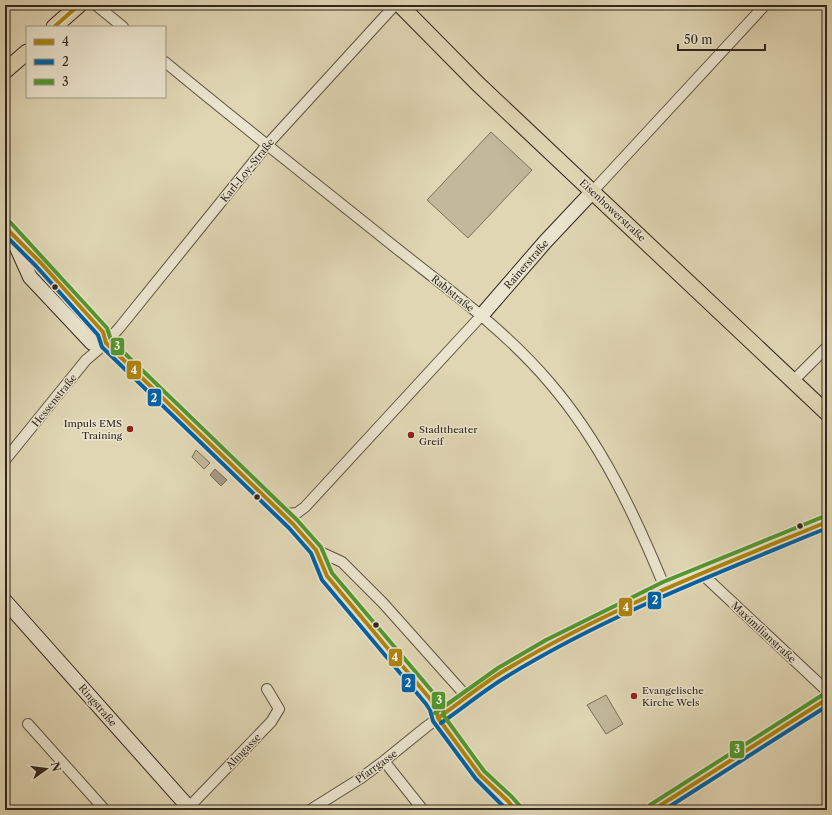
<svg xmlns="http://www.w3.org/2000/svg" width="832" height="815" font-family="'Libre Caslon Text',serif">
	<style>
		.green { fill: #c2b89a; stroke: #796f5c }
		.water { fill: #a49a81; stroke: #766c59 }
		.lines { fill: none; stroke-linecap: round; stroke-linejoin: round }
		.street-casing { stroke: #5c5243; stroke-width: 12 }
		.secondary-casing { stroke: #30261d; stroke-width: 16 }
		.primary-casing { stroke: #30261d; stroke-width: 17 }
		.street { stroke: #ebe4ce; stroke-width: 10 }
		.secondary { stroke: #ebe4ce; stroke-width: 14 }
		.primary { stroke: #e0d6b4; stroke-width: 15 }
		.bus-1-casing { stroke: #ebe4ce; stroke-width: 7 }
		.bus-2-casing { stroke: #ebe4ce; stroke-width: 7 }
		.bus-3-casing { stroke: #ebe4ce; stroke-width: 7 }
		.bus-1 { stroke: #ae840f; stroke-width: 4 }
		.bus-2 { stroke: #0062a7; stroke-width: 4 }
		.bus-3 { stroke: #52982f; stroke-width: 4 }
		.bus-dot { fill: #30261d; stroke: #ebe4ce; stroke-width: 1.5 }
		.poi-dot { fill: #8f2418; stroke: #ebe4ce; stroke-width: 1.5 }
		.labels { text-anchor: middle; stroke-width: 3; stroke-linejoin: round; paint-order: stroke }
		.street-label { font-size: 10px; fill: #30261d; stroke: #ebe4ce }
		.poi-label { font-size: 10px; fill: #30261d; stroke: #ebe4ce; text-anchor: start }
		.line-badge { stroke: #ebe4ce; stroke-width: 1.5 }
		.badge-label { font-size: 11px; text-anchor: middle; font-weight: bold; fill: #fff }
	</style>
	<rect width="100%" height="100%" fill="#e0d6b4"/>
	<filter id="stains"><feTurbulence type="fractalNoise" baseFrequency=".005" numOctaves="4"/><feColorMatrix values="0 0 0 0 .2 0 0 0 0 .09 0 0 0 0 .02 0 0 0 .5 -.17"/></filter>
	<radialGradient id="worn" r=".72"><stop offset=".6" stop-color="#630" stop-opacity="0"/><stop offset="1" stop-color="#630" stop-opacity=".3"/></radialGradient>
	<path class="green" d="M491 132 532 170 468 238 427 200Z
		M196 450 210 463 204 469 192 457Z
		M606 695 623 724 606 734 587 705Z"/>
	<path class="water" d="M215 469 227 480 221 486 210 475Z"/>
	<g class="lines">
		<defs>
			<path id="street" d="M96 5 123 27
				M165 62C241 125 319 186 396 248 449 290 505 330 549 382 601 442 635 515 665 588
				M593 191 765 5
				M793 381 827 347
				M5 460 86 360 106 343 120 327 267 145 395 5
				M284 514 316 550 327 576 431 700 436 708 438 718 480 775 508 801 515 810
				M284 514 297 513 305 507 481 316
				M316 550 342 562 383 603 467 697
				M700 572 827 691
				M28 724 105 810
				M384 761 423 810
				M189 807 271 722 279 709 267 689
				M310 810 361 778 384 761 426 727 484 684 549 645 665 588 827 522"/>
			<path id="secondary" d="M10 232 40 262 103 332 106 343 284 514
				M13 239 30 277 92 343H106
				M481 316 545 242 593 191
				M5 601 191 810
				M653 810 827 699"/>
			<path id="primary" d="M400 5 478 84 827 413
				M54 27 79 5
				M5 71 27 52"/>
		</defs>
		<use href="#street" class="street-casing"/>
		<use href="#secondary" class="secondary-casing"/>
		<use href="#primary" class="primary-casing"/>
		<use href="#street" class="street"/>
		<use href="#secondary" class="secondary"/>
		<use href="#primary" class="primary"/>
		<defs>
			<path id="bus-1" d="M54 27 79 5
				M5 225 10 232 40 262 103 332 106 343 293 524 316 550 327 576 431 700 436 708 438 718 480 775 508 801 515 810
				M438 718C459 703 480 686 502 672 604 610 717 567 827 522
				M653 810 827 699"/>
			<path id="bus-2" d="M5 235 36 266 98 335 102 347 289 528 311 553 322 580 426 704 430 710 433 721 476 779 507 810
				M441 723C463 708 483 691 506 677 607 615 718 573 827 528
				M664 810 827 706"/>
			<path id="bus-3" d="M10 222 107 328 111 340 297 520 321 547 332 573 436 696 442 706 444 716 484 771 512 797 520 806
				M435 713 498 668 546 640 663 582 825 516
				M650 805 824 694"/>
		</defs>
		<use href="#bus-1" class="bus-1-casing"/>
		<use href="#bus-2" class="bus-2-casing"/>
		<use href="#bus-3" class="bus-3-casing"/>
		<use href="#bus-1" class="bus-1"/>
		<use href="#bus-2" class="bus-2"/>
		<use href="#bus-3" class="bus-3"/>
	</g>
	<g class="bus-dot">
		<circle cx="55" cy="287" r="3.5"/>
		<circle cx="257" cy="497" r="3.5"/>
		<circle cx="800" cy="526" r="3.5"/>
		<circle cx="376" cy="625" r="3.5"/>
	</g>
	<g class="poi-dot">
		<circle cx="130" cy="429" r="4"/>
		<circle cx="411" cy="435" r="4"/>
		<circle cx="634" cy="696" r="4"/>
	</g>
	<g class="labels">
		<g class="street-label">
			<text transform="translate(247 170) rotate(-51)" y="4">Karl-Loy-Straße</text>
			<text transform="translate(613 210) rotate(43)" y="4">Eisenhowerstraße</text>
			<text transform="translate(526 264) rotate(-49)" y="4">Rainerstraße</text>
			<text transform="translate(453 293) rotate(39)" y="4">Rablstraße</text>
			<text transform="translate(54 400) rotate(-51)" y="4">Hessenstraße</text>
			<text transform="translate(764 632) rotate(43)" y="4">Maximilianstraße</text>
			<text transform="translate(98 705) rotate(49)" y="4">Ringstraße</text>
			<text transform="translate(243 751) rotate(-46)" y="4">Almgasse</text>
			<text transform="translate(376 766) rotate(-36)" y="4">Pfarrgasse</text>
		</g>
		<g class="poi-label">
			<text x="122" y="427" text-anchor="end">Impuls EMS<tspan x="122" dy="12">Training</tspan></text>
			<text x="419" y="433">Stadttheater<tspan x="419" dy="12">Greif</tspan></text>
			<text x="642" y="694">Evangelische<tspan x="642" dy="12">Kirche Wels</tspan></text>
		</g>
	</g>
	<g class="line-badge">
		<rect x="110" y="337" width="15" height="19" rx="4" fill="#52982f"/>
		<rect x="126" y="360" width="16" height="20" rx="4" fill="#ae840f"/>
		<rect x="147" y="388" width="15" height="19" rx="4" fill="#0062a7"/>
		<rect x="647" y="591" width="15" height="19" rx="4" fill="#0062a7"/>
		<rect x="618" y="597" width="15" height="20" rx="4" fill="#ae840f"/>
		<rect x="388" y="648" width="15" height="19" rx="4" fill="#ae840f"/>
		<rect x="401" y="673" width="15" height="20" rx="4" fill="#0062a7"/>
		<rect x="431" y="691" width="15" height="19" rx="4" fill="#52982f"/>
		<rect x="729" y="740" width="16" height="19" rx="4" fill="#52982f"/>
	</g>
	<g class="badge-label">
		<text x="117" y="350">3</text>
		<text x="134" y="374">4</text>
		<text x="154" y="402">2</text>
		<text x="655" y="604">2</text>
		<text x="626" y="611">4</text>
		<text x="395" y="661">4</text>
		<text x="408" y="687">2</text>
		<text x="439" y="704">3</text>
		<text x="737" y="753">3</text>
	</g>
	<rect width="832" height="815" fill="none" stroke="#e0d6b4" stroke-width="20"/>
	<rect x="6" y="6" width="820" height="803" fill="none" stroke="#30261d" stroke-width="2"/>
	<rect x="10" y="10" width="812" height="795" fill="none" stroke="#30261d"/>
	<rect x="26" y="26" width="140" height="72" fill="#ebe4ce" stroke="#a09887"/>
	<rect x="34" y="39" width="20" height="6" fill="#ae840f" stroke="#a09887"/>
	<text x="62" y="46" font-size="12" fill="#30261d">4</text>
	<rect x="34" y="59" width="20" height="6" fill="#0062a7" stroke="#a09887"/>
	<text x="62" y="66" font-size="12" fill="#30261d">2</text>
	<rect x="34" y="79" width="20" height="6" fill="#52982f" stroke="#a09887"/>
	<text x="62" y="86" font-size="12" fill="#30261d">3</text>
	<g transform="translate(46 769) rotate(76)" stroke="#ebe4ce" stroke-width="3" paint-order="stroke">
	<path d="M0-3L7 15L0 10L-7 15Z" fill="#30261d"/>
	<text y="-6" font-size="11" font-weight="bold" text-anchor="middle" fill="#30261d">N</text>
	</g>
	<path d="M678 44v6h87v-6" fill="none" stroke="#30261d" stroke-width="2"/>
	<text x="684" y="44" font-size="12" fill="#30261d" stroke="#ebe4ce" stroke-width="3" paint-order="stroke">50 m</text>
	<rect width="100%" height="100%" filter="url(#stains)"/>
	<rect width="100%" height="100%" fill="url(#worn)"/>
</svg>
